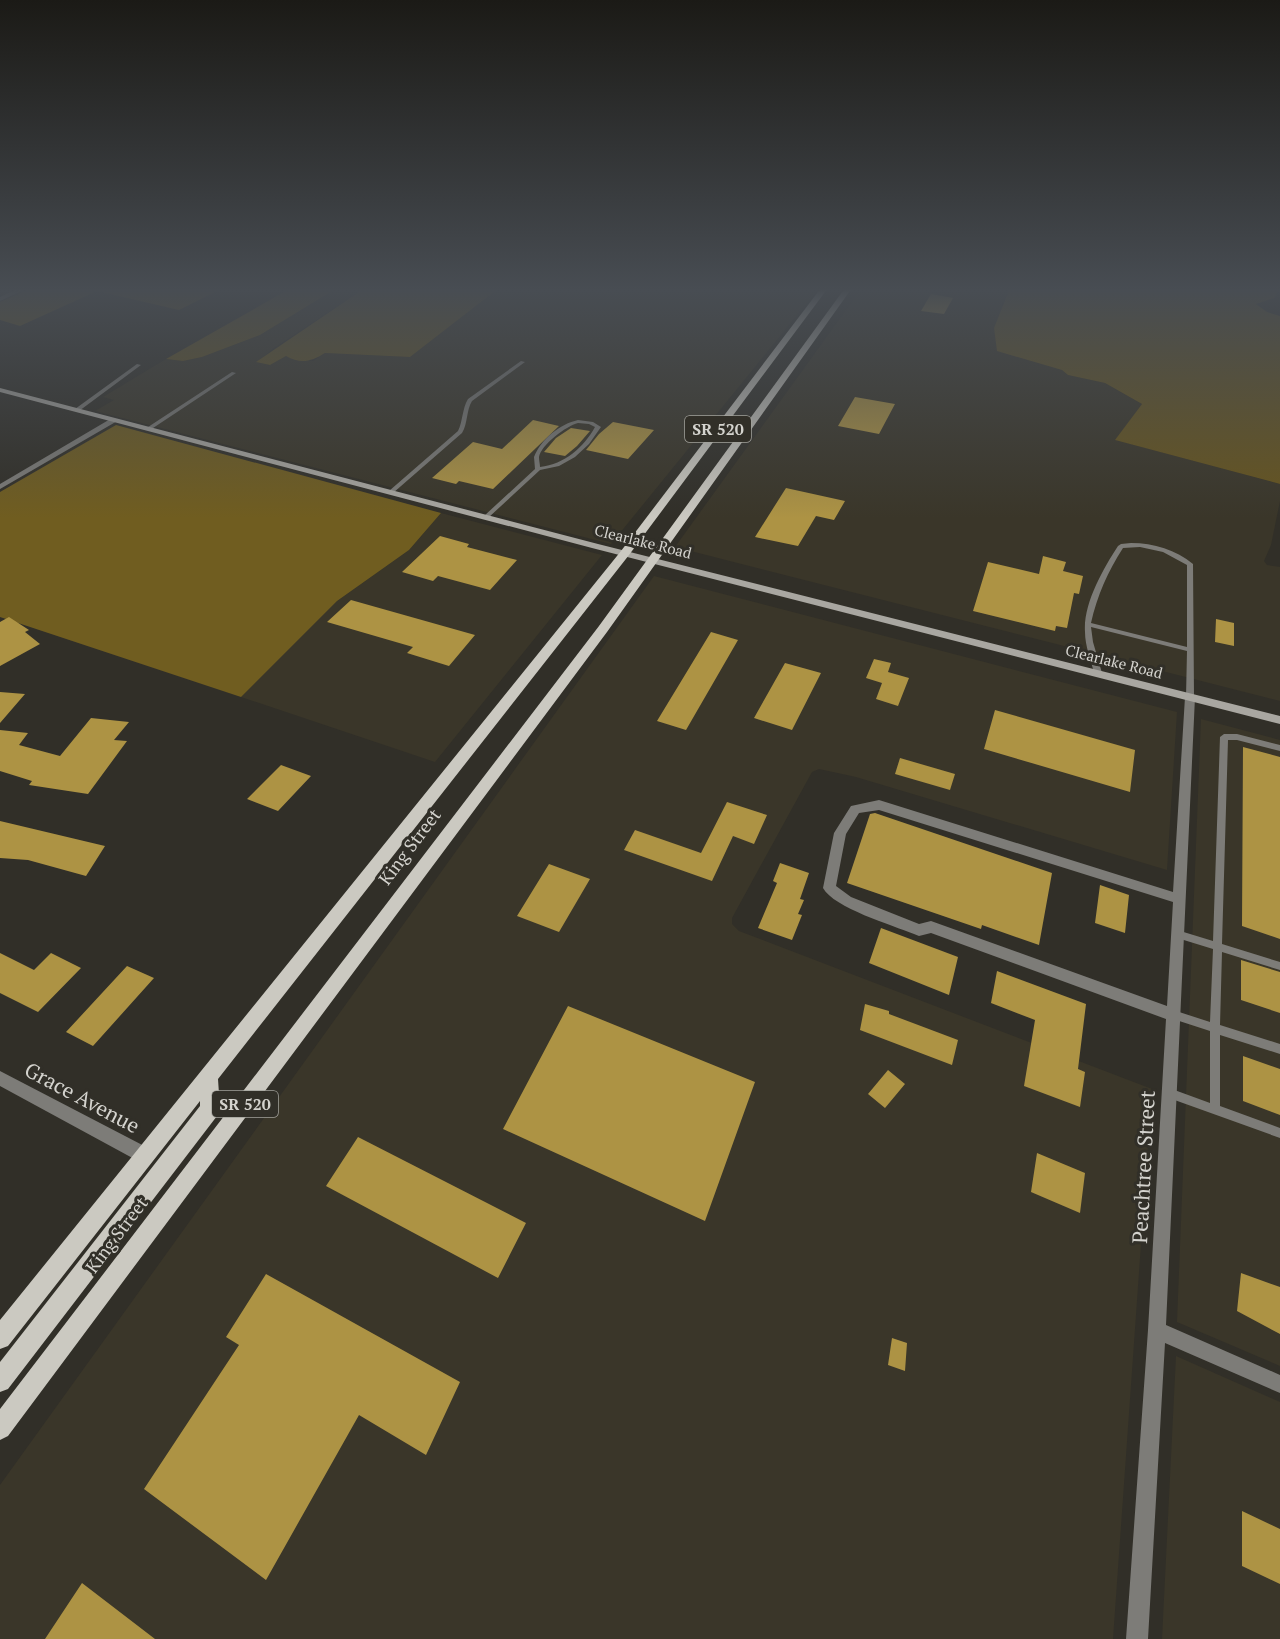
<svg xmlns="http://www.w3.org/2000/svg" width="1280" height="1639" font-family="'PT Serif',serif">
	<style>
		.built { fill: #3a3629 }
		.green { fill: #67551e }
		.forest { fill: #705d20 }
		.building { fill: #ad9344 }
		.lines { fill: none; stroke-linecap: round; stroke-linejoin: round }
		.lane { fill: #7d7c78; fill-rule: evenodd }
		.street { fill: #7d7c78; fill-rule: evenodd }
		.secondary { fill: #a9a7a1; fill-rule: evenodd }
		.primary { fill: #cbc9c1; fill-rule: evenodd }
		.labels { text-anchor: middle; stroke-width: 6; stroke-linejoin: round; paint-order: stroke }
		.far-street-label { font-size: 15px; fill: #d4d3ce; stroke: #312f28 }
		.shield { fill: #312f28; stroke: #a3a29c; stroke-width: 1.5 }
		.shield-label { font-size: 16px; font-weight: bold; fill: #d4d3ce }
		.street-label { font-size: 18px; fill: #d4d3ce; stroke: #312f28 }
		.near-street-label { font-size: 21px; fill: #d4d3ce; stroke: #312f28 }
	</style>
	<rect width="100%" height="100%" fill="#312f28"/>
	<path class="built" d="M337 288H365L274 348 257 362 270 365 286 356 313 361 325 353 410 357 499 288H621L629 291 641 288H746L744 291 796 293 800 288H819L611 544 95 411 114 400 103 397 166 359 183 361 202 357 260 335Z
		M862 288H1010L1002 305 1062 370 1068 375 1105 383 1142 404 1116 440 1280 484V501L1271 545 1264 561 1267 565 1280 567V701L675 547Z
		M441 513 602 555 435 762 241 697 337 601 409 550Z
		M654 576 1177 712 1167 870 856 777 819 769 812 772 732 918V924L739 931 1152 1089 1113 1639H0V1485Z
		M1201 719 1280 740V1366L1177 1322Z
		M1176 1356 1280 1402V1639H1162Z"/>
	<path class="green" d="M32 288H223L179 310 97 291 20 326 0 320V302Z
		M291 288H337L260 335 202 357 183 361 166 359Z
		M365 288H499L410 357 325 353C311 362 300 364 286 356L270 365 256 362Z
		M1010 288H1280L1274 298 1256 304 1267 312 1280 316V484L1115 440 1142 404 1105 383 1068 375 1062 370 997 351 994 328Z"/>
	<path class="forest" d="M116 425 441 513 409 550 337 601 241 697 0 617V492Z"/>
	<path class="building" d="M931 294 953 298 944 314 921 311Z
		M855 397 895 404 879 434 838 426Z
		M533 420 559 426 493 489 459 481 456 484 432 478 473 442 502 449Z
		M613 422 654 430 628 459 586 450 599 434Z
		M571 428 590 431 577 446 565 456 544 452 556 438Z
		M786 488 845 501 834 520 816 516 798 546 755 537Z
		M440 536 469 544 467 547 517 560 490 590 438 576 433 581 402 572Z
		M1043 556 1066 562 1063 571 1083 576 1079 594 1074 593 1067 628 1056 626 1055 631 973 611 988 562 1039 574Z
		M351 600 475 635 449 666 407 653 413 647 327 622Z
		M9 617 29 630 25 632 40 644 0 666V622Z
		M1216 619 1234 623V646L1215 642Z
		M711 632 738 640 686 730 657 721Z
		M874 659 891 663 888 672 909 678 898 706 876 699 882 683 866 678Z
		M785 663 821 673 792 730 754 718Z
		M0 692 25 694 0 723Z
		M995 710 1135 750 1130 792 984 749Z
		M91 718 129 722 114 740 127 741 88 794 29 785 32 781 0 771V730L28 733 19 745 60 756Z
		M1243 747 1280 757V939L1242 926Z
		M900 758 955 774 950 790 895 774Z
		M281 765 311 776 278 811 247 799Z
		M727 802 767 815 754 844 733 836 712 881 624 850 635 830 701 853Z
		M875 813 1052 873 1039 945 982 925 981 929 847 883 870 814Z
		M0 821 105 846 86 876 28 860 0 858Z
		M780 863 809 873 800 899 804 900 798 914 802 915 792 940 758 928 777 883 773 881Z
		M549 864 590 879 559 932 517 916Z
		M1100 885 1129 895 1125 933 1095 923Z
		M881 928 958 957 949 995 869 963Z
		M0 953 34 970 51 953 81 968 38 1012 0 993Z
		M1241 960 1280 972V1013L1241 1000Z
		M127 966 154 978 93 1046 66 1032Z
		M997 971 1086 1004 1078 1069 1085 1072 1080 1107 1024 1086 1035 1020 991 1003Z
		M865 1004 889 1011V1014L958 1040 952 1065 860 1030Z
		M568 1006 755 1082 705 1221 503 1129Z
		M1243 1056 1280 1069V1115L1243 1101Z
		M888 1070 905 1084 885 1108 868 1094Z
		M358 1137 526 1223 498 1278 326 1186Z
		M1037 1153 1085 1173 1080 1213 1031 1192Z
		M1241 1273 1280 1287V1334L1237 1311Z
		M266 1274 460 1382 426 1455 359 1415 266 1580 144 1489 239 1345 226 1337Z
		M892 1338 907 1343 905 1371 888 1365Z
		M1242 1511 1280 1529V1584L1242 1566Z
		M82 1583 155 1639H45Z"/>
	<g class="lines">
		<path class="lane" d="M521 361 525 362 472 401C466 411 468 423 462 433L393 493H389V491L458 431C463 421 462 409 468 399Z
			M137 364 141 365 79 411H75V409Z
			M232 372 236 373 150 430 145 429Z
			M578 420 593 422 601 427 589 444 575 457 559 466 540 470 488 518H484V516L535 469 534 457C541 439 560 424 578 420ZM578 423 589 424 595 427C583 448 565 464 540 467 540 464 539 461 539 457 541 445 566 426 578 423Z
			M1131 543C1154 543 1176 550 1193 564L1194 697 1193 699H1187L1186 697 1187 651 1091 627 1093 642 1102 673 1098 675 1094 673C1091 660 1085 646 1085 632 1083 604 1103 569 1118 546L1121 544ZM1140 547 1163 552 1187 565V647L1091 623C1097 596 1108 571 1123 548Z
			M1224 734H1237L1280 745V751L1237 740H1228L1222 944 1280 962V970L1222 952 1220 1025 1280 1044V1054L1220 1035V1106L1280 1128V1138L1169 1098 1165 1097 1164 1093 1165 1089 1169 1088 1210 1103V1031L1170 1018 1168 1015 1170 1012 1173 1010 1210 1022 1213 949 1174 937 1172 934 1174 931 1177 930 1213 941 1220 737Z"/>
		<path class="street" d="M19 288H28L0 301V297Z
			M112 418 119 420 0 489V484Z
			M1190 693 1195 697 1166 1325 1280 1375V1393L1165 1343 1148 1639H1126L1148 1330 1166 1019 931 933 919 936 914 934C892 925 834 908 823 888L834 833 851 806 879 800 1173 892 1185 697ZM879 810 1173 902 1167 1006 931 921 919 924 851 897 836 886 846 834 859 813Z
			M0 1071 150 1149 152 1155 150 1161 144 1163 138 1161 0 1086Z"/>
		<path class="secondary" d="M0 388 598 544 1280 716V724L592 548 0 392Z"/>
		<path class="primary" d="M821 288H828L629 555 218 1079 220 1109 217 1116 8 1389 0 1392V1362L200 1106V1101L8 1346 0 1349V1320L621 551Z
			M845 288H852L607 632 8 1436 0 1440V1409L599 626Z"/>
	</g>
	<linearGradient id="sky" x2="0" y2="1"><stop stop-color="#1b1a16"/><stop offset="0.56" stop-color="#484d53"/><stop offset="1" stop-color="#484d53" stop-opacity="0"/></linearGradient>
	<rect width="1280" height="518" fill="url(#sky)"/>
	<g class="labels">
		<g class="far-street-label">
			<text transform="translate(643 542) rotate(14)" y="5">Clearlake Road</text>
			<text transform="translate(1114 662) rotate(14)" y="5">Clearlake Road</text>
		</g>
		<g class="shield">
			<rect x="685" y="416" width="66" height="26" rx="4.5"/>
			<rect x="212" y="1091" width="66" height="26" rx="4.5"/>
		</g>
		<g class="shield-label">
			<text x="718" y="435">SR 520</text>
			<text x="245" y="1110">SR 520</text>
		</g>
		<g class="street-label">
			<text transform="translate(410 847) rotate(-53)" y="6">King Street</text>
			<text transform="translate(117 1235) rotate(-53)" y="6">King Street</text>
		</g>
		<g class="near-street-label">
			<text transform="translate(82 1098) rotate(28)" y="7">Grace Avenue</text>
			<text transform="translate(1144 1167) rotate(-87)" y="7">Peachtree Street</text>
		</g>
	</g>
</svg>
